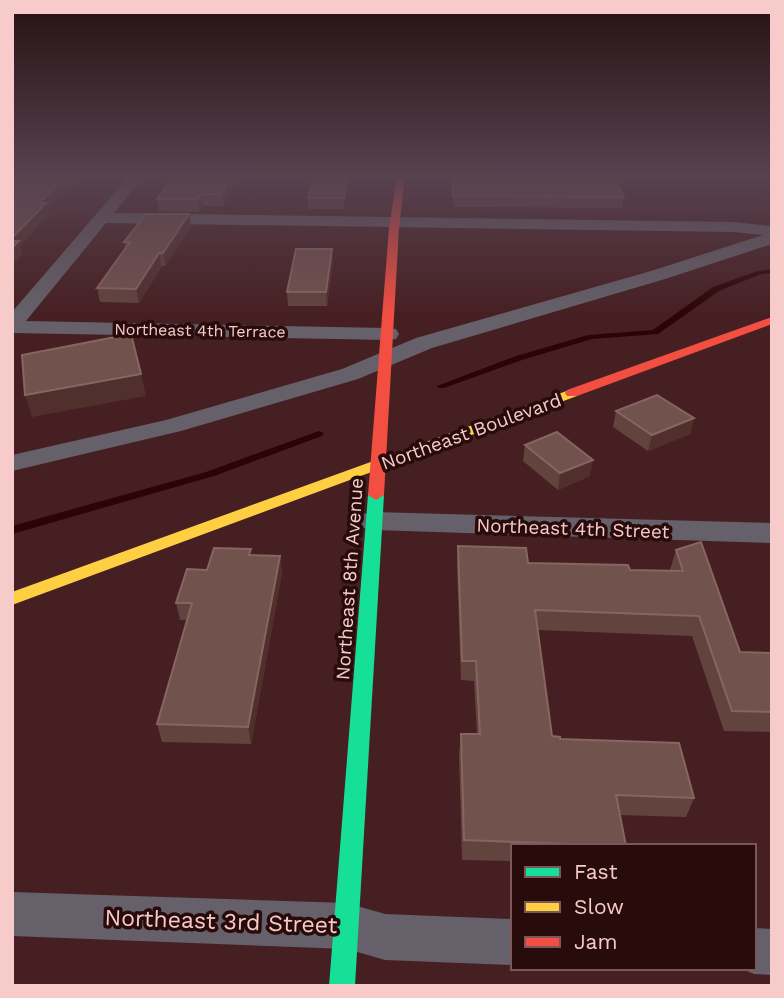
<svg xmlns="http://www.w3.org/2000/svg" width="784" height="998" font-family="'Work Sans',sans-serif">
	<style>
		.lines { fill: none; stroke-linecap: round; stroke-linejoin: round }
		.stream { fill: #2e0305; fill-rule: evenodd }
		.street { fill: #656069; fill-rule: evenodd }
		.fast { fill: #16e098; fill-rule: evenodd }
		.slow { fill: #ffcf43; fill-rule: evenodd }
		.jam { fill: #f24e42; fill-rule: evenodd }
		.wall { fill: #62433e }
		.shaded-wall { fill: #502f2d }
		.building { fill: #72524d; stroke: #876561; stroke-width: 2 }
		.labels { text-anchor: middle; stroke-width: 7; stroke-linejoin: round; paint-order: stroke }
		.far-street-label { font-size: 16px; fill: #f7cbc9; stroke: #280b0b }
		.street-label { font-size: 19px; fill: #f7cbc9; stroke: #280b0b }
		.near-street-label { font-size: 23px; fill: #f7cbc9; stroke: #280b0b }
	</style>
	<rect width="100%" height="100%" fill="#461f22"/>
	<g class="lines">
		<path class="stream" d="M772 269V273L761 274 719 291 658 334 592 339 522 360 444 388H438L437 386 516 356 588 335 653 330 713 287 758 271Z
			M319 431 322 432 324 434 322 436 214 476 12 534V526L206 472Z"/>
		<path class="street" d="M129 176H144L114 213 734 222 772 226V244L665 279 432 348 358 379 181 431 12 471V455L166 420 342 369 416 338 651 271 763 235 734 232 106 223 26 321 388 328 396 329 399 334 396 339 388 340 12 333V312Z
			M374 512 772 523V543L374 530 364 528 360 521 364 514Z
			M12 892 347 903 385 914 513 919V965L385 960 347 949 12 936Z
			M754 928 772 929V975L754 974 740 968H754Z"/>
		<path class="fast" d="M376 490 384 495 355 986H329L368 495Z"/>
		<path class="slow" d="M572 389 579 393 577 396 12 605V592Z"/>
		<path class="jam" d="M397 176H405L399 228 384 495 376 500 368 495 389 228Z
			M772 317V324L577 396H567L565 393 567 390Z"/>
	</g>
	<path class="wall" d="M173 176H238L224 206H203L199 212 159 211 157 199Z
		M348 176 344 209H308V198Z
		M452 176H613L624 197 622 208 453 207Z
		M189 214 191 227 165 266H162L139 303 100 302 97 288 126 248 124 242Z
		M333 262 327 306H288L287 292Z
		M616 411 694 418 690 434 648 451 613 427Z
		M525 445 590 476 558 490 523 461Z
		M458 546 528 563 630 570 671 571 670 570 676 550 740 652 772 653V732L724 731 692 636 538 630 552 736 560 739 694 798 686 817 620 815 626 846H513V861L462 860 459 754 461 734H477L474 681 461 680 457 566Z
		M252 556H280L282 573 251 744 162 742 157 724 188 620H180L176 603 207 570Z"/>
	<path class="shaded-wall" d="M67 176H81L48 209 49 215 20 246 23 254 12 265V238L39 203Z
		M231 176H238L224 206 222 194Z
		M347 176H348L344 209V198Z
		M201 194 203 206 199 212 198 199Z
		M189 214 191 227 165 266 163 253Z
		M332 249 333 262 327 306 326 292Z
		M159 253 162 266 139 303 136 289Z
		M141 374 146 396 32 417 25 395Z
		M694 418 690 434 648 451 652 435Z
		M593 460 590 476 558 490 560 473Z
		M280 556 282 573 251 744 248 727Z"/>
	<path class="building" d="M12 176H67L39 203H46L12 238Z
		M173 176H231L222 194H201L198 199H157Z
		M315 176H347L344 198H308Z
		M452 176H613L624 197 453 196Z
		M146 214H189L163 253H159L136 289 97 288 130 242H124Z
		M12 241H19L12 248Z
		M296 249H332L326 292H287Z
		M131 334 141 374 25 395 22 355Z
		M657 395 694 418 652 435 616 411Z
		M557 432 593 460 560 473 525 445Z
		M701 542 740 652 772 653V712L732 711 699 616 535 610 552 736 560 737V739L679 743 694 798 616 795 626 846 464 840 461 734H480L476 661H462L458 546 526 548 528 563 628 565 630 570 683 571 676 550Z
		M214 548 251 549 249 555 280 556 248 727 157 724 192 603H176L187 569 207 570Z"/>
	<linearGradient id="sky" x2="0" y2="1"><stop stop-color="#261113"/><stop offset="0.56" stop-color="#57424f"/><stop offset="1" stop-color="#57424f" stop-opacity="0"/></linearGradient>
	<rect width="784" height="315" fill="url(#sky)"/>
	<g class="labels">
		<g class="far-street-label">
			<text transform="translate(200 330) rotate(1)" y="6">Northeast 4th Terrace</text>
		</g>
		<g class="street-label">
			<text transform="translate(471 431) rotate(-20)" y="7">Northeast Boulevard</text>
			<text transform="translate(573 528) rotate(2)" y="7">Northeast 4th Street</text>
			<text transform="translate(349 579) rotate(-86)" y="7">Northeast 8th Avenue</text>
		</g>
		<g class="near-street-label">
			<text transform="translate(221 921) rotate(2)" y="8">Northeast 3rd Street</text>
		</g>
	</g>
	<rect width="784" height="998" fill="none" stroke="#f7cbc9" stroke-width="28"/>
	<rect x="511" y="844" width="245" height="126" fill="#280b0b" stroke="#7b5857" stroke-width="2"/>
	<rect x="525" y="867" width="35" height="10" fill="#16e098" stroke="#7b5857" stroke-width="2"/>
	<text x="574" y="879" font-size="21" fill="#f7cbc9">Fast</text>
	<rect x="525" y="902" width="35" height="10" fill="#ffcf43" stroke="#7b5857" stroke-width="2"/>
	<text x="574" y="914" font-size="21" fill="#f7cbc9">Slow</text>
	<rect x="525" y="937" width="35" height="10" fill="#f24e42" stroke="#7b5857" stroke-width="2"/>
	<text x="574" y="949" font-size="21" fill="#f7cbc9">Jam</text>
</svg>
